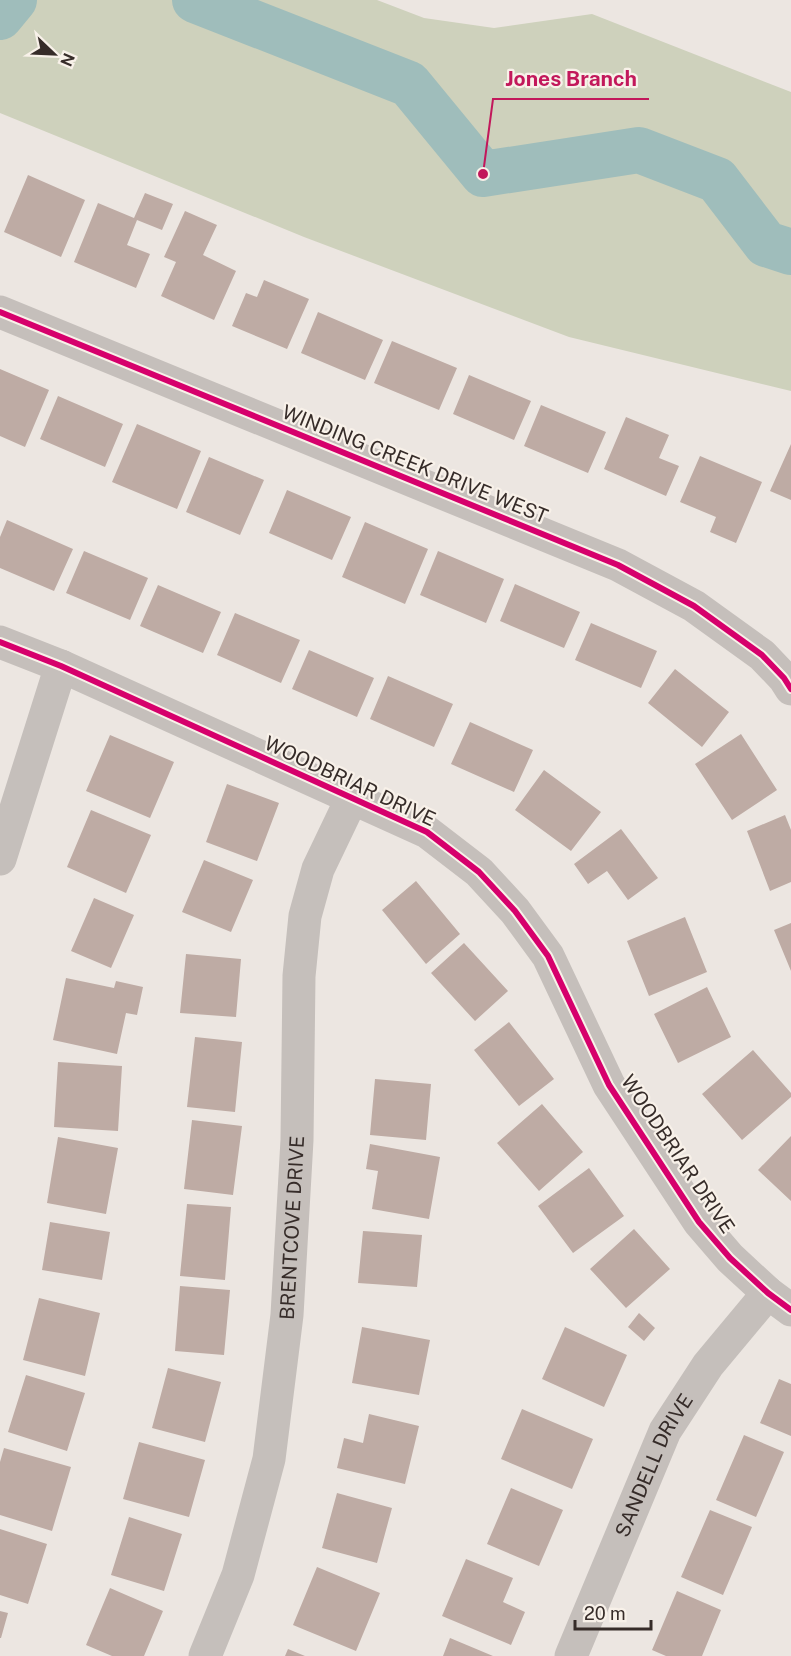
<svg xmlns="http://www.w3.org/2000/svg" width="791" height="1656" font-family="'Public Sans',sans-serif">
	<style>
		.green { fill: #ced1bc }
		.lines { fill: none; stroke-linecap: round; stroke-linejoin: round }
		.river { stroke: #9fbdbb; stroke-width: 46 }
		.building { fill: #beaba4 }
		.minor { stroke: #c5bfbb; stroke-width: 33 }
		.cycleway-casing { stroke: #f8f1e9; stroke-width: 10 }
		.cycleway { stroke: #d6006c; stroke-width: 6 }
		.labels { text-anchor: middle; stroke-width: 4.5; stroke-linejoin: round; paint-order: stroke }
		.street-label { font-size: 20px; fill: #362c29; stroke: #f8f1e9 }
		.leader { fill: none; stroke: #c2185b; stroke-width: 2 }
		.callout-dot { fill: #c2185b; stroke: #f8f1e9; stroke-width: 2 }
		.callout-label { font-size: 21px; text-anchor: middle; font-weight: bold; fill: #c2185b; stroke: #f8f1e9; stroke-width: 4.5; stroke-linejoin: round; paint-order: stroke }
	</style>
	<rect width="100%" height="100%" fill="#ece6e1"/>
	<path class="green" d="M0 0H377L424 18 494 28 592 14 791 92V391L569 337 304 237 0 113Z"/>
	<g class="lines">
		<path class="river" d="M195 0 409 84 483 174 639 150 717 180 766 244 791 252
			M0 17 14 0"/>
	</g>
	<path class="building" d="M28 175 85 200 61 257 4 232Z
		M145 193 173 204 162 230 137 220 127 245 150 254 136 288 74 262 98 203 134 218Z
		M185 211 217 225 203 255 236 271 214 320 161 296 176 262 164 257Z
		M264 280 309 299 287 349 232 326 246 293 257 297Z
		M318 312 383 340 365 380 301 353Z
		M392 341 457 368 439 410 374 383Z
		M0 369 49 390 25 447 0 436Z
		M469 375 531 401 514 440 453 414Z
		M58 396 123 424 105 467 40 439Z
		M541 405 606 432 588 473 524 446Z
		M626 417 669 435 659 458 679 466 666 496 604 469Z
		M137 424 201 451 177 509 112 482Z
		M791 444V500L770 491Z
		M700 456 762 482 736 543 710 532 716 517 680 502Z
		M209 457 264 480 240 535 186 512Z
		M287 490 351 517 332 560 269 533Z
		M7 520 73 549 54 591 0 568V537Z
		M365 522 428 549 405 604 342 577Z
		M84 551 148 578 130 620 66 593Z
		M438 551 504 579 486 623 420 595Z
		M515 584 580 612 564 648 500 621Z
		M158 585 221 612 203 653 140 626Z
		M235 613 300 640 281 683 217 655Z
		M591 623 657 651 641 688 575 660Z
		M309 650 374 678 357 717 292 689Z
		M675 669 729 712 702 747 648 703Z
		M388 676 453 704 434 747 370 719Z
		M470 722 533 750 514 792 451 764Z
		M741 734 777 790 732 820 695 764Z
		M110 735 174 762 150 818 86 791Z
		M544 770 601 812 571 851 515 810Z
		M227 784 279 803 257 861 206 842Z
		M91 810 151 835 126 893 67 867Z
		M785 815 791 830V882L770 891 747 831Z
		M621 829 658 878 628 900 607 871 588 884 574 864Z
		M204 860 253 880 231 932 182 912Z
		M416 881 460 934 426 964 382 910Z
		M94 898 134 915 111 968 71 951Z
		M685 917 707 972 649 996 627 941Z
		M791 923V971L774 930Z
		M464 943 508 991 475 1021 431 973Z
		M186 954 241 959 236 1017 180 1013Z
		M66 978 114 988 116 981 143 987 137 1015 126 1013 117 1054 53 1040Z
		M707 987 731 1037 678 1063 654 1014Z
		M509 1022 554 1079 519 1106 474 1050Z
		M195 1037 242 1042 235 1112 187 1107Z
		M753 1050 791 1093V1097L742 1140 702 1094Z
		M58 1062 122 1066 118 1131 54 1127Z
		M375 1079 431 1084 426 1140 370 1135Z
		M542 1104 583 1152 539 1191 497 1143Z
		M192 1120 242 1126 233 1195 184 1189Z
		M791 1136V1201L758 1170Z
		M58 1137 118 1148 106 1214 47 1203Z
		M370 1144 440 1157 429 1219 372 1209 378 1171 366 1169Z
		M589 1168 624 1216 573 1253 538 1206Z
		M187 1204 231 1207 225 1280 180 1276Z
		M50 1222 110 1232 102 1280 42 1270Z
		M634 1229 670 1269 626 1308 590 1269Z
		M363 1231 422 1235 417 1287 358 1283Z
		M180 1286 230 1290 224 1355 175 1351Z
		M39 1298 100 1313 85 1376 23 1360Z
		M639 1313 655 1328 644 1341 628 1327Z
		M362 1327 430 1340 419 1395 352 1383Z
		M565 1327 627 1355 604 1407 542 1379Z
		M168 1368 221 1382 205 1442 152 1428Z
		M26 1375 85 1393 67 1451 8 1432Z
		M779 1379 791 1384V1436L760 1423Z
		M522 1409 593 1439 572 1489 501 1459Z
		M369 1414 419 1426 405 1484 337 1468 344 1438 363 1443Z
		M744 1435 784 1452 756 1517 716 1500Z
		M139 1442 205 1460 189 1517 123 1499Z
		M4 1448 71 1467 52 1531 0 1515V1462Z
		M511 1488 563 1510 539 1566 487 1544Z
		M337 1493 392 1508 377 1563 322 1548Z
		M710 1510 752 1527 723 1595 681 1577Z
		M129 1517 182 1534 164 1591 111 1575Z
		M0 1529 47 1544 28 1604 0 1595Z
		M466 1559 513 1578 503 1602 525 1612 511 1645 442 1616Z
		M317 1567 380 1593 356 1651 293 1625Z
		M110 1588 163 1611 144 1656H112L86 1645Z
		M677 1591 721 1610 702 1656H666L652 1650Z
		M0 1611 8 1613 1 1638H0Z
		M450 1638 493 1656H443Z
		M288 1649 305 1656H285Z"/>
	<g class="lines">
		<g class="minor">
			<path d="M0 312 618 565 694 606 762 655 784 678 791 689"/>
			<path d="M0 642 61 666 427 832 479 872 515 911 548 956 609 1085 699 1222 730 1258 768 1293 791 1310"/>
			<path d="M0 859 61 666"/>
			<path id="s1" d="M205 1656 238 1575 269 1459 287 1315 297 1140 299 976 305 916 318 869 352 798"/>
			<path id="s2" d="M571 1656 665 1431 708 1365 768 1293"/>
		</g>
		<defs>
			<path id="cycleway" d="M0 312 618 565 694 606 762 655 784 678 791 689
				M0 642 61 666 427 832 479 872 515 911 548 956 609 1085 699 1222 730 1258 768 1293 791 1310"/>
		</defs>
		<use href="#cycleway" class="cycleway-casing"/>
		<use href="#cycleway" class="cycleway"/>
	</g>
	<g class="labels">
		<g class="street-label">
			<text transform="translate(415 464) rotate(22)" y="7">WINDING CREEK DRIVE WEST</text>
			<text transform="translate(350 781) rotate(25)" y="7">WOODBRIAR DRIVE</text>
			<text transform="translate(678 1154) rotate(56)" y="7">WOODBRIAR DRIVE</text>
			<text dy="7" stroke="none"><textPath href="#s1" startOffset="440">BRENTCOVE DRIVE</textPath></text>
			<text dy="7" stroke="none"><textPath href="#s2" startOffset="208">SANDELL DRIVE</textPath></text>
		</g>
	</g>
	<path class="leader" d="M483 174L493 99H649"/>
	<circle class="callout-dot" cx="483" cy="174" r="6"/>
	<g class="callout-label">
		<text x="571" y="86">Jones Branch</text>
	</g>
	<g transform="translate(54 54) rotate(113)" stroke="#f8f1e9" stroke-width="4.5" paint-order="stroke">
	<path d="M0-4.5L10 22L0 15L-10 22Z" fill="#362c29"/>
	<text y="-9" font-size="16" font-weight="bold" text-anchor="middle" fill="#362c29">N</text>
	</g>
	<path d="M575 1620v9h76v-9" fill="none" stroke="#362c29" stroke-width="3"/>
	<text x="584" y="1620" font-size="18" fill="#362c29" stroke="#f8f1e9" stroke-width="4.5" paint-order="stroke">20 m</text>
</svg>
